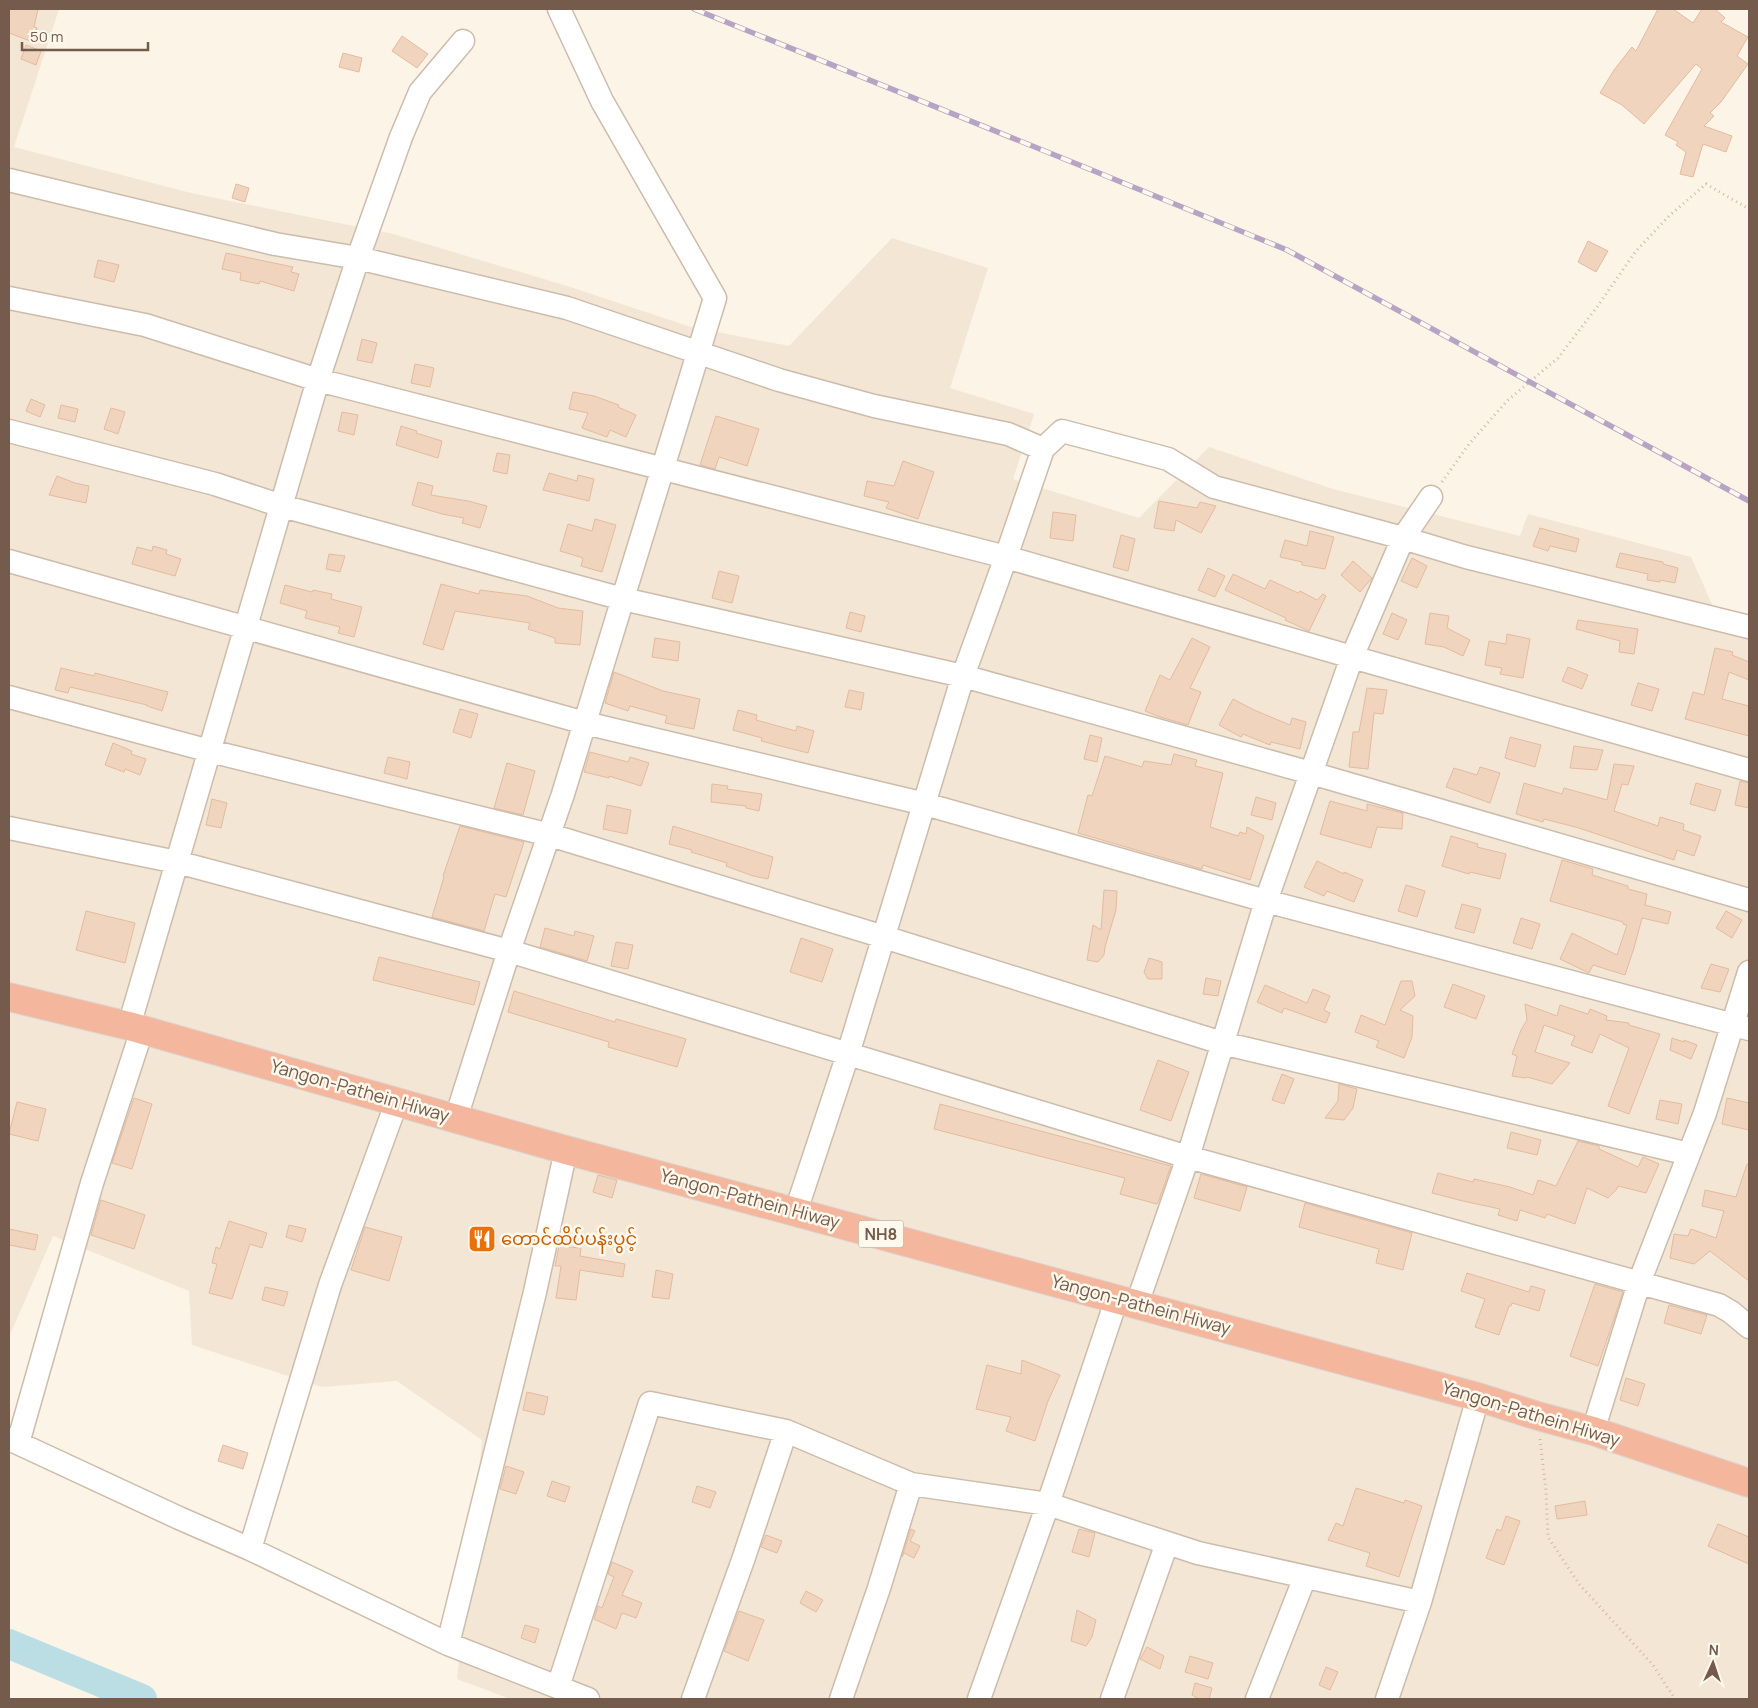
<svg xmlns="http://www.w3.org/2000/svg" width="1758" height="1708" font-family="Manrope,'Noto Sans Myanmar',sans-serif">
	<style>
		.residential { fill: #f3e6d4 }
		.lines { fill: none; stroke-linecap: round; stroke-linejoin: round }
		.river { stroke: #bbdee5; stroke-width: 30 }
		.building { fill: #f1d4be; stroke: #e3bb9f }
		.minor-casing { stroke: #cdbcac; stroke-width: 25 }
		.highway-casing { stroke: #dbd4d0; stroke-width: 30 }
		.path { stroke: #d6b7a1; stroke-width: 3; stroke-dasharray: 1 4; stroke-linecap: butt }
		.minor { stroke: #fff; stroke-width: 22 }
		.highway { stroke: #f4b79e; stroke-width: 28 }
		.rail-casing { stroke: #b7a4c5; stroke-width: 5.5 }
		.rail { stroke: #fff8ec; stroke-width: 4; stroke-dasharray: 11; stroke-linecap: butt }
		.labels { text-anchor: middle; stroke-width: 5; stroke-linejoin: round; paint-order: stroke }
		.shield { fill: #fff8ec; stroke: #9e8a7b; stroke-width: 1 }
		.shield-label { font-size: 16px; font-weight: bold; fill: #745b4b }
		.street-label { font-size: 18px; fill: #745b4b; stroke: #fff8ec }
		.food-label { font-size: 18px; fill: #c56008; stroke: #fff8ec; text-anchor: start }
	</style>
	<rect width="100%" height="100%" fill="#fcf4e6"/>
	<path class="residential" d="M9 9H59L14 147 191 193 393 234 567 286 691 327 789 346 892 238 988 268 950 388 1034 414 1013 479 1139 518 1209 447 1333 489 1520 536 1528 514 1691 557 1715 611 1749 616V1699H511L457 1679 482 1440 397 1381 322 1387 192 1345 189 1291 53 1236 9 1337Z"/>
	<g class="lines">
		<path class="river" d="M9 1644 142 1699"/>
	</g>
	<path class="building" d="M9 9H38L34 27 37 28 33 42 9 33Z
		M1658 9H1673L1693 23 1702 9H1715L1725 18 1721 22 1748 37 1737 56 1748 64 1721 102 1710 113 1714 116 1704 126 1732 136 1726 152 1703 144 1693 177 1680 174 1686 152 1676 145 1678 142 1665 135 1702 69 1696 64 1644 124 1622 105 1600 93 1614 70 1632 47 1636 51Z
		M402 36 428 54 417 68 392 51Z
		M26 45 41 51 36 65 21 59Z
		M343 53 362 58 359 72 339 67Z
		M236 184 249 188 245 202 232 198Z
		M1588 241 1608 251 1596 272 1578 262Z
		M226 253 293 267 291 272 299 274 294 291 260 281 259 284 240 280 241 273 222 269Z
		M98 260 119 265 114 282 94 277Z
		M362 339 377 343 372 363 357 360Z
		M415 364 434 368 430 387 411 383Z
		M573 392 594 396 619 405 618 407 636 415 626 437 610 430 607 437 582 428 588 413 569 409Z
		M31 399 45 405 40 417 26 411Z
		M61 405 78 409 75 422 58 418Z
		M111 408 125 412 118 434 104 429Z
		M342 412 358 415 354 435 338 431Z
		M716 416 759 429 747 466 719 457 715 469 700 465Z
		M401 426 417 431 416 433 442 441 438 458 396 445Z
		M497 453 510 455 507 474 493 471Z
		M903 461 934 472 918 519 886 508 889 502 864 496 867 481 894 486Z
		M549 473 577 481 578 475 594 479 589 501 543 490Z
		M57 476 75 483 89 486 86 503 49 495Z
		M418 482 433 486 431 495 468 501 487 506 480 528 462 523 464 518 442 514 412 505Z
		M1159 501 1197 508 1200 502 1216 506 1201 533 1176 520 1174 531 1154 528Z
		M1053 512 1076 515 1073 541 1050 538Z
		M595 519 616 525 602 572 581 566 583 558 560 551 568 524 592 531Z
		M1540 528 1579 539 1576 552 1550 546 1548 551 1533 546Z
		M1310 531 1334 537 1325 569 1302 565V562L1280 557 1285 540 1307 546Z
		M1121 535 1135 539 1128 571 1113 567Z
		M153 546 167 550 166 554 181 559 175 576 132 564 137 547 152 551Z
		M1620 553 1663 562V564L1678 568 1675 583 1660 580V582L1647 580 1648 574 1616 567Z
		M329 554 345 556 340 572 326 569Z
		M1412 558 1427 566 1417 588 1401 581Z
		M1353 561 1372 578 1360 592 1341 575Z
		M1208 568 1225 576 1215 597 1198 590Z
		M719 571 739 576 732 603 712 598Z
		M1233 574 1265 589 1270 580 1298 593 1300 591 1317 600 1323 594 1326 596 1309 631 1285 620 1286 618 1225 590Z
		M441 584 479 594 480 590 527 596 558 608 583 611 580 645 555 643V638L528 629 530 623 455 611 443 650 423 644Z
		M285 585 312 592 313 590 332 594 331 599 362 607 354 637 338 633 340 627 305 618 307 611 280 603Z
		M850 612 865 616 861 632 846 628Z
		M1392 613 1407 620 1398 640 1383 634Z
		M1430 613 1449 616 1447 628 1470 640 1463 656 1444 647 1425 644Z
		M1578 620 1638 629 1634 654 1619 652 1620 641 1576 629Z
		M1507 634 1530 639 1523 678 1500 674 1502 668 1485 665 1489 641 1506 644Z
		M655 638 680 642 678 661 652 657Z
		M1192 638 1210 647 1190 688 1201 692 1188 725 1160 717 1145 711 1160 675 1170 680Z
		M1715 648 1733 652 1732 655 1749 662V680L1729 672 1722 699 1749 706V736L1685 719 1693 692 1704 695Z
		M1568 667 1588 675 1582 689 1562 681Z
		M61 668 94 676 95 673 168 692 162 711 147 706V705L70 687 68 693 55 690Z
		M614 672 663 691 700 699 694 729 665 723 667 716 630 706 628 711 605 703Z
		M1638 683 1659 689 1652 711 1631 705Z
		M1367 688 1387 690 1383 714 1374 713 1368 769 1349 767 1353 732H1359Z
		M849 690 864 693 861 710 845 707Z
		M1233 699 1254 710 1290 725 1292 718 1306 722 1300 749 1271 742 1270 745 1243 734 1241 737 1219 725Z
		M460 709 478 714 471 738 453 732Z
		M738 710 757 715 756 720 796 731 797 726 814 731 808 753 761 741 762 738 733 730Z
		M1090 735 1102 738 1097 762 1084 759Z
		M1510 737 1541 745 1535 767 1505 758Z
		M113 743 132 751 131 754 146 759 140 775 125 769 124 772 105 765Z
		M1574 746 1603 750 1597 770 1570 768Z
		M590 752 628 762 630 757 649 763 641 786 609 776V778L584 772Z
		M1174 754 1197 760 1195 766 1223 773 1210 827 1238 836 1240 832 1246 834 1247 827 1264 836 1250 880 1203 865 1202 869 1078 833 1088 795 1092 796 1105 756 1142 767 1144 761 1171 765Z
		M388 757 410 762 407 779 384 773Z
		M507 763 535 771 523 815 494 808Z
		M1614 764 1634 766 1628 785 1622 784 1614 811 1658 826 1660 817 1684 824 1683 830 1701 836 1694 856 1677 850 1674 860 1579 828 1544 819 1543 822 1516 814 1524 783 1562 794 1564 788 1607 800Z
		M1480 767 1500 773 1490 803 1446 787 1454 768 1477 775Z
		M1740 781 1749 783V808L1735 805Z
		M1696 783 1721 790 1715 811 1690 804Z
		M712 784 728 786 727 789 762 794 759 811 746 808V806L711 802Z
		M1256 797 1276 803 1272 820 1251 815Z
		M212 799 227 803 221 828 206 825Z
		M1330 801 1367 811V804L1403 813 1402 829 1377 827 1371 848 1320 834Z
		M607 805 631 810 627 834 603 829Z
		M460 826 524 842 506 897 495 894 484 931 432 917 444 877 443 876Z
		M673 826 773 857 768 879 753 876 726 866 727 863 691 852 692 850 669 844Z
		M1451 836 1478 844 1477 847 1506 854 1500 879 1470 872 1469 874 1442 866Z
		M1562 860 1593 869 1592 875 1628 886V889L1647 894 1645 905 1671 912 1668 924 1642 918 1634 948 1625 975 1593 965 1589 973 1560 959 1572 933 1617 955 1627 925 1623 924V922L1550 901Z
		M1317 861 1344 874V872L1363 880 1354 902 1327 891 1324 896 1304 887Z
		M1406 885 1425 891 1417 917 1398 911Z
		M1104 890 1117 891 1116 910 1105 947 1104 955 1098 962 1087 960 1093 925 1101 930Z
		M1462 904 1481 909 1474 933 1455 928Z
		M86 911 135 923 125 963 76 950Z
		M1726 911 1742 920 1732 938 1716 928Z
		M1521 918 1540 924 1532 949 1513 943Z
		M545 928 574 936 575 931 594 936 587 961 540 947Z
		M801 938 833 949 822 982 790 972Z
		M616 942 633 945 628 969 611 966Z
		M379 957 480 982 474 1005 373 980Z
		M1149 958 1162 962V979H1148L1144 972Z
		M1711 964 1729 969 1720 992 1701 988Z
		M1206 978 1221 981 1218 996 1203 994Z
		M1401 981H1412L1415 996 1400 1010 1413 1016 1412 1037 1404 1058 1376 1047 1379 1041 1355 1032 1361 1015 1385 1025Z
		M1453 984 1485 996 1476 1019 1444 1007Z
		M1265 985 1307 1003 1313 989 1330 996 1324 1010 1330 1013 1326 1023 1284 1008 1282 1013 1257 1002Z
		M514 991 615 1022 616 1019 686 1039 677 1067 608 1047 609 1042 508 1012Z
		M1525 1004 1557 1016 1560 1005 1588 1014 1590 1009 1607 1016 1606 1020 1629 1023V1025L1660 1034 1629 1114 1608 1106 1629 1048 1600 1034 1592 1053 1571 1045 1575 1036 1544 1025 1535 1052 1570 1063 1552 1084 1527 1077 1525 1078 1512 1076 1517 1056 1512 1054 1521 1030 1527 1020Z
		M1672 1038 1684 1042V1040L1697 1045 1691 1059 1670 1050Z
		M1158 1060 1189 1072 1171 1121 1140 1110Z
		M1282 1074 1294 1079 1284 1104 1272 1100Z
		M1339 1084 1357 1089 1353 1108 1344 1120 1325 1118 1338 1101Z
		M134 1098 152 1104 132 1169 112 1163Z
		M1727 1098 1749 1103V1130L1722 1124Z
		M1660 1100 1682 1104 1678 1124 1656 1119Z
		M17 1102 46 1109 38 1141 9 1134Z
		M940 1104 1171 1166 1159 1200 1157 1204 1120 1194 1125 1178 934 1129Z
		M1511 1132 1541 1140 1537 1155 1507 1148Z
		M1578 1141 1599 1146V1149L1638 1167 1643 1157 1659 1164 1646 1193 1618 1186 1617 1189 1608 1198 1587 1188 1575 1224 1547 1214 1545 1218 1520 1210 1517 1221 1498 1215 1500 1209 1463 1201 1432 1193 1438 1173 1473 1182 1474 1179 1510 1187 1533 1195 1538 1180 1556 1186Z
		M1747 1164H1749V1281L1710 1251 1694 1264 1670 1258 1674 1234 1688 1236 1691 1229 1716 1238 1724 1211 1702 1206 1705 1190 1736 1197Z
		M1201 1174 1247 1187 1240 1211 1194 1198Z
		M598 1175 617 1180 612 1198 593 1192Z
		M101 1200 145 1215 134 1249 91 1235Z
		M1305 1203 1412 1233 1403 1270 1376 1263 1379 1249 1299 1227Z
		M229 1221 267 1233 262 1248 250 1244 232 1299 209 1293 217 1264 212 1263 216 1247 220 1249Z
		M289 1225 306 1229 302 1242 286 1237Z
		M365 1227 402 1237 389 1281 351 1270Z
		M9 1229 38 1235 35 1250 9 1245Z
		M559 1246 581 1248 580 1256 625 1264 623 1277 580 1270 576 1300 556 1298 561 1266H555Z
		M656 1270 673 1274 669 1299 652 1297Z
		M1467 1273 1529 1292 1531 1286 1545 1290 1539 1311 1512 1303 1511 1306H1509L1499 1335 1475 1327 1485 1299 1461 1291Z
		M1595 1284 1623 1292 1598 1366 1570 1356Z
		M265 1287 288 1292 284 1306 262 1300Z
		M1669 1305 1707 1315 1701 1334 1664 1323Z
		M1022 1360 1060 1375 1048 1401 1035 1441 1006 1431 1011 1417 976 1409 987 1365 1021 1374Z
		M1626 1378 1645 1384 1638 1406 1620 1400Z
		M527 1392 548 1397 544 1415 523 1410Z
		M223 1445 248 1453 243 1469 218 1461Z
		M506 1466 524 1472 516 1494 500 1489Z
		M552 1481 570 1487 565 1502 547 1496Z
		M697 1486 716 1492 710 1508 692 1502Z
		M1356 1488 1404 1503 1405 1500 1422 1506 1399 1577 1366 1566 1370 1553 1328 1540 1336 1523 1343 1526Z
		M1585 1501 1587 1515 1557 1519 1555 1506Z
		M1506 1516 1520 1521 1504 1565 1486 1558 1497 1529 1501 1531Z
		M1718 1524 1749 1537V1564L1708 1546Z
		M911 1529 915 1531 910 1541 920 1546 914 1558 904 1553 902 1557Z
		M1079 1529 1095 1533 1089 1557 1072 1552Z
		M766 1535 782 1541 777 1553 761 1547Z
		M612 1562 633 1571 622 1595 642 1603 636 1618 622 1613 616 1629 594 1619 598 1606 602 1608 614 1577 608 1574Z
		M806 1591 823 1600 816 1612 800 1603Z
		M1077 1610 1096 1620 1092 1637 1086 1646 1071 1641Z
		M739 1611 764 1620 748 1661 724 1651Z
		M525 1625 539 1629 535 1643 521 1638Z
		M1147 1647 1164 1656 1160 1669 1140 1659Z
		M1190 1656 1213 1663 1208 1679 1185 1672Z
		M1326 1667 1338 1672 1330 1690 1319 1685Z
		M1195 1683 1212 1688 1209 1699H1199L1192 1695Z"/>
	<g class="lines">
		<defs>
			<path id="minor" d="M9 180 275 244 358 258 567 308 779 380 874 406 1008 434 1043 449 1062 431 1168 459 1214 487 1403 538 1466 557 1749 627
				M9 298 145 325 318 380 1006 557 1352 657 1749 770
				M9 431 215 484 282 506 623 599 963 676 1311 773 1749 900
				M9 561 585 723 925 804 1266 901 1749 1029
				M9 697 210 751 550 835 884 937 1222 1043 1689 1154
				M9 828 177 862 509 951 1188 1157 1719 1305 1731 1312 1749 1327
				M129 1026 318 380 358 258 401 137 420 92 463 41
				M456 1118 509 951 563 794 715 298 602 101 559 9
				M796 1211 848 1054 963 676 1006 557 1043 449
				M1137 1304 1188 1157 1266 901 1352 657 1403 538 1431 497
				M1593 1431 1639 1283 1705 1113 1749 972
				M9 1439 179 1518 250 1549 448 1644 588 1699
				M18 1443 92 1183 142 1030
				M250 1549 330 1285 397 1101
				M448 1644 535 1292 566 1150
				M558 1687 650 1403 786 1431 911 1484 1048 1504 1198 1553 1420 1602
				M693 1699 743 1560 786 1431
				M841 1699 879 1588 911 1484
				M979 1699 1048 1504 1117 1298
				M1112 1699 1167 1543
				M1257 1699 1305 1577
				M1387 1699 1420 1602 1478 1397"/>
			<path id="highway" d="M9 997 129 1026 566 1150 1478 1397 1538 1416 1593 1431 1749 1483"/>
		</defs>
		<use href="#minor" class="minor-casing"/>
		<use href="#highway" class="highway-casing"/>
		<path class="path" d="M1442 482 1469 444 1507 401 1558 358 1597 307 1636 251 1669 216 1706 184 1749 209
			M1540 1439 1546 1491 1548 1537 1579 1584 1653 1665 1675 1699"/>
		<use href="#minor" class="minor"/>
		<use href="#highway" class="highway"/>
		<defs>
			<path id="rail" d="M694 9 1099 173 1287 250 1749 501"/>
		</defs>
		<use href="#rail" class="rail-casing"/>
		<use href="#rail" class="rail"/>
	</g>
	<defs>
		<symbol id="restaurant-square" viewBox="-11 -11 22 22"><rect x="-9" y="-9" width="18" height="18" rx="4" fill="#e8710a" stroke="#fff8ec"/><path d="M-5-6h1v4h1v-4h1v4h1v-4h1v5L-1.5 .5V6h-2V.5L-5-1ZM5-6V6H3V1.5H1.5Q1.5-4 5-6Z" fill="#fff"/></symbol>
	</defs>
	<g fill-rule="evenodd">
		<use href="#restaurant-square" x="466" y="1223" width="32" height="32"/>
	</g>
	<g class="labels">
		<rect class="shield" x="858.5" y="1220.5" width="45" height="27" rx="4"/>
		<g class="shield-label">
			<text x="881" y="1240">NH8</text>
		</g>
		<g class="street-label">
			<text transform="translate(360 1091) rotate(16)" y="6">Yangon-Pathein Hiway</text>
			<text transform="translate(750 1199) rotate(15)" y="6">Yangon-Pathein Hiway</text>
			<text transform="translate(1141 1305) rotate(15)" y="6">Yangon-Pathein Hiway</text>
			<text transform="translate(1531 1414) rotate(17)" y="6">Yangon-Pathein Hiway</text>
		</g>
		<g class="food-label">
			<text x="501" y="1245">တောင်ထိပ်ပန်းပွင့်</text>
		</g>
	</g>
	<rect width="1758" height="1708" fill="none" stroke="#745b4b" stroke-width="20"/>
	<g transform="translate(1713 1663) rotate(3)" stroke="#fff8ec" stroke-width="4" paint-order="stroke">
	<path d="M0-4L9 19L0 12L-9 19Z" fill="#745b4b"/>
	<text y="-8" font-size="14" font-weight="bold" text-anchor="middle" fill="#745b4b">N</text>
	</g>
	<path d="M22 42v8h126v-8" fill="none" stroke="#745b4b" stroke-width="2.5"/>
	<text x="30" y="42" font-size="15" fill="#745b4b" stroke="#fff8ec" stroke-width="4" paint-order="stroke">50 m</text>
</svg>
